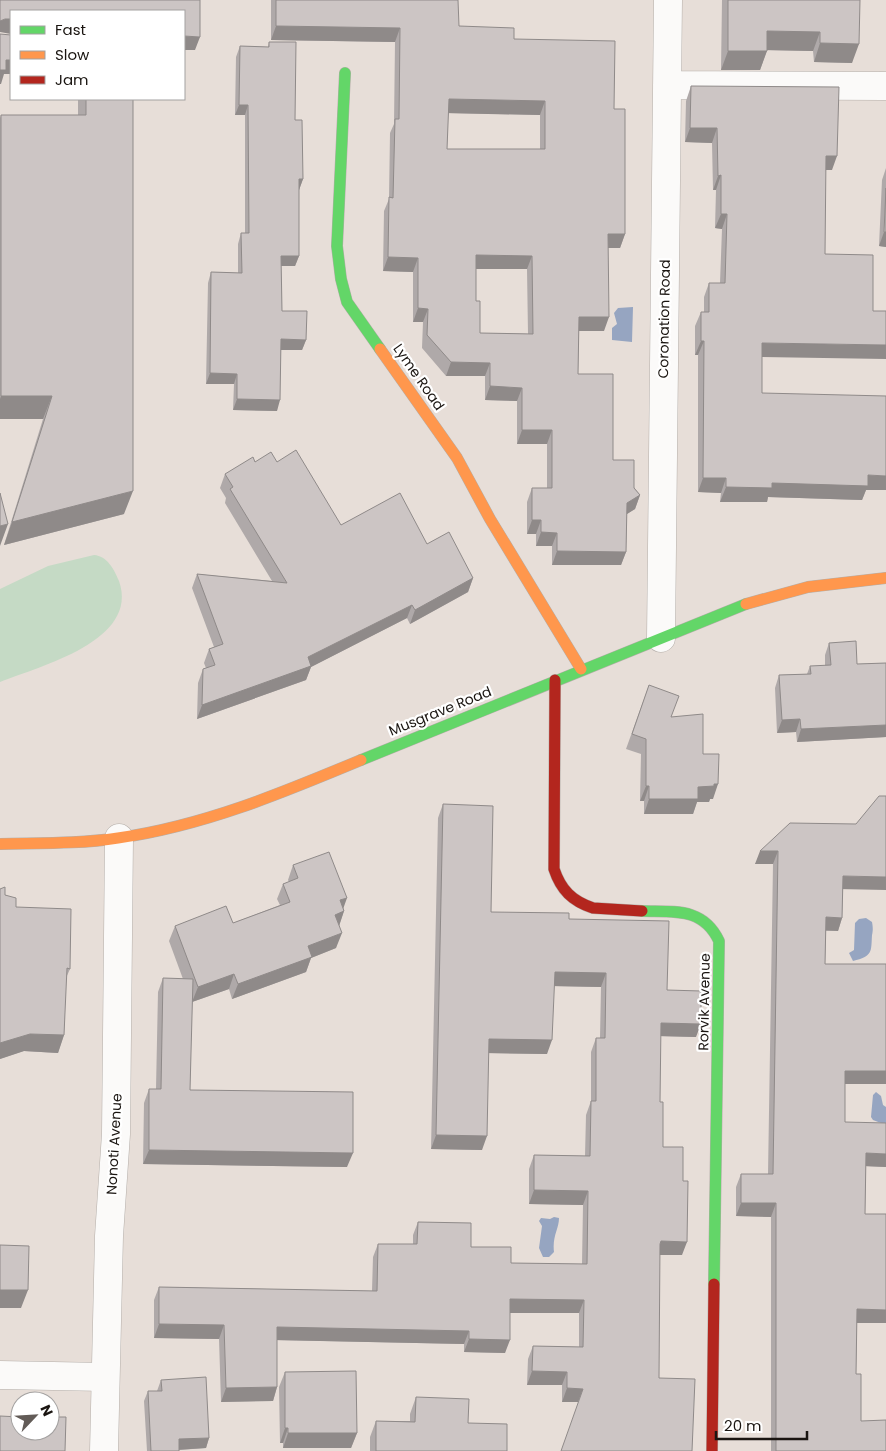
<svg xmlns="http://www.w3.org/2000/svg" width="886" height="1451" font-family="Poppins,sans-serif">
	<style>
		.green { fill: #c5dac5 }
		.water { fill: #96a5c1 }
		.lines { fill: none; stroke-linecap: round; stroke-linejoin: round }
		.street-casing { stroke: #b4aea9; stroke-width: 29 }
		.fast-casing { stroke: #b4aea9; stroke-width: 12 }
		.slow-casing { stroke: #b4aea9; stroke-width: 12 }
		.jam-casing { stroke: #b4aea9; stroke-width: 12 }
		.street { stroke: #fbfaf9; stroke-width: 28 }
		.fast { stroke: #63d668; stroke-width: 11 }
		.slow { stroke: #ff974d; stroke-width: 11 }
		.jam { stroke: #b3261e; stroke-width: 11 }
		.wall { fill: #afa9a9; fill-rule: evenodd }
		.shaded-wall { fill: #8f8a89 }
		.building { fill: #ccc5c4; stroke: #8f8a89; fill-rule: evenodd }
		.labels { text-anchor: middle; stroke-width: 4.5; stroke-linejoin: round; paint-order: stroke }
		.street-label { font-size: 14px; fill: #1a1511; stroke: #fff }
	</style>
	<rect width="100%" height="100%" fill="#e7ded8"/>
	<path class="green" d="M94 555C107 556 114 569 119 581 140 641 40 666 0 682V589L48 566Z"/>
	<path class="water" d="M633 307 632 342 612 340V328L617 324 614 313 618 308Z
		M866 918 872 922C873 928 873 930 872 935 871 952 873 956 853 961L849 953 854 950 855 923 859 919Z
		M876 1092 881 1096 883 1105 886 1107V1125L873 1120 871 1117 873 1095Z
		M554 1217 559 1218C559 1229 552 1236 554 1252L549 1257H543L539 1248 542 1226 539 1221 541 1218 550 1219Z"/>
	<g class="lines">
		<defs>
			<path id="street" d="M667 85 886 86
				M661 638 668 0
				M0 1375 105 1377
				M104 1451 109 1236 116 1134 119 838"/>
			<path id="fast" d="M345 73 337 246 341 279 347 302 380 349
				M361 760 746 604
				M642 911C674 912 703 907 719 941L714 1284"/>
			<path id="slow" d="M380 349 457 458 490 519 581 669
				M746 604 808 587 886 578
				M0 844C39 843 79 844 118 838 203 826 282 793 361 760"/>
			<path id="jam" d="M555 680 554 869C561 890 572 901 593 908L642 911
				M712 1451 714 1284"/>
		</defs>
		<use href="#street" class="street-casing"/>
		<use href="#fast" class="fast-casing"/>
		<use href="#slow" class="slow-casing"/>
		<use href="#jam" class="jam-casing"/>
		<use href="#street" class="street"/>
		<use href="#fast" class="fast"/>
		<use href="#slow" class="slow"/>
		<use href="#jam" class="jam"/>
	</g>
	<path class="wall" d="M271 0H367L459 26 514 39 614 109 625 234 620 248H608L604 331H579L578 374 613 460 640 495 635 509 627 514 626 552 621 565H552V546H536V534H527V502L532 488H547V444H517V401L485 400V376H446L422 348 423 322H413V272L383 271 384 211 389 199 390 133 394 124 395 42 271 40ZM448 113 540 115V149H447ZM476 269H527L528 334 480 333 476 301Z
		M722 0H860L852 63 814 62 813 51 767 50 760 70H721Z
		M269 42 295 120 303 179 299 190V256L295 266H281L282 311 306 340 302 350H281L277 411 233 410 234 384H206L208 283 211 272 238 273V244L241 233H245V115H235L236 57 240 46 268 47Z
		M691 86 832 170H826L762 357V393L866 490 862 500 768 497 767 502H720L721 493 698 492V355H695V326L701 312H704V297L709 283H720L722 229 715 228 716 190H713L712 143 685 142 686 101Z
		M78 99H133L124 514 4 545 43 419H0V118L1 115H78Z
		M886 168V247L879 246 882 180Z
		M255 462H277L341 525 427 544 473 578 468 592 410 624 407 618 311 667 306 680 197 719 198 683 203 669 206 668 204 663 209 649 214 647 192 588 197 574 272 581 225 503 226 498 220 488 225 474Z
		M829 643 857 664 886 663V737L797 742 796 732 777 733 775 688 779 675 807 674 810 666H825V655Z
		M649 685 671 717 703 754 713 799H710L709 802H697L693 814H644V801H640L641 754 626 749Z
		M443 804 491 912 569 919 667 990 696 1037 660 1036V1102L663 1147 682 1255H659L578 1402H562V1385H527L528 1359 533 1346 579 1347V1313H510L505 1353 464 1352V1344L277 1340V1387L273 1401 221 1402 219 1339 154 1338V1300L159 1287 372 1291 373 1257 378 1244H413V1235L418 1222 471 1247 511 1263 582 1264 583 1205 529 1204V1169L534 1155 585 1156 586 1115 591 1101V1052L596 1038H600L601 987 554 986 547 1054 488 1053 482 1150 431 1149 438 818Z
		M790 823 843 889 842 918 838 931H826L825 964 845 1084V1122L886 1167 866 1166 865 1214H886V1323H857L856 1374 861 1421 886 1451H771V1217L736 1216V1187L741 1174H768L773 864H755Z
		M293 865 343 908 344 911 339 926 336 948 311 958 306 972 232 999 229 989 192 1002 190 1090 347 1167 143 1164 144 1103 149 1089H156L158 992 163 978 183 979 169 941 175 926 233 923 280 905 277 899 283 884 289 882 288 880Z
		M0 889 70 969 66 978 64 1035 58 1053 24 1051 0 1059Z
		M285 1372 357 1433 351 1448H283V1443H280L279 1387Z
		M161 1380 209 1438 206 1448 179 1450V1451H147L144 1401 148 1391H157Z
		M416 1397 468 1423 507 1451H370V1437L376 1421H410V1414Z"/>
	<path class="shaded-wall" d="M5 19H11V34L0 32V21Z
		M276 26 400 28 395 42 271 40Z
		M767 31 820 32 813 51 760 50Z
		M184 36 200 37 195 50H184Z
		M820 43 859 44 852 63 814 62Z
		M728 51H767L760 70H721Z
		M6 60H11V74H4L1 84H0V70Z
		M449 99 545 101 540 115 444 113Z
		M239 105H248L245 115H235Z
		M690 128H717L712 143 685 142Z
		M826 156H837L832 170H821Z
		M721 175 716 190H713L718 176Z
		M299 179H303L299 190Z
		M721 214H727L722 229 715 228Z
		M884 232H886V247L879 246Z
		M608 234H625L620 248H603Z
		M476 255 532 256 527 269H471Z
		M281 256H299L295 266H277Z
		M388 257 418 258 413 272 383 271Z
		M418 308 428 309 423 322H413Z
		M579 317H609L604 331H574Z
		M281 339 306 340 302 350H277Z
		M701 341H704L698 355H695Z
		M762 343 886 345V359L757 357Z
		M451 362 490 363 485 376H446Z
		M210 373 237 374 234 384H206Z
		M490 386 522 388 517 401 485 400Z
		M1 396H52L43 419H0V399Z
		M237 399 280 400 277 411 233 410Z
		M522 430H552L547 444H517Z
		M868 475 886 476V490H866L862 500 768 497 767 502H720L726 487Z
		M703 478H726L721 493 698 492Z
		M133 491 124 514 4 545 12 522Z
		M640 495 635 509 622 517 627 503Z
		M532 520H541L536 534H527Z
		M8 524 0 546V526Z
		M541 532 557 533 552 546H536Z
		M557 551 626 552 621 565H552Z
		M473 578 468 592 410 624 415 610Z
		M412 605 407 618 311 667 306 680 197 719 202 705 308 657Z
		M800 719 796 732 777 733 782 720Z
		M886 725V737L797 742 801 729Z
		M714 784H718L713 799H710L709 802H697L693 814H644L649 799 698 787Z
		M646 786H649L644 801H640Z
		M760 851H778L773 864H755Z
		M843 876 886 877V890L838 889Z
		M347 898 342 912 344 911 339 926 329 930 340 900Z
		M826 917 842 918 838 931 822 930Z
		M342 933 336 948 311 958 306 972 232 999 238 984 308 946Z
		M555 972 606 973 601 987 550 986Z
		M234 974 229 989 192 1002 198 987Z
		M661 1023 701 1024 696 1037 656 1036Z
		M30 1034 64 1035 58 1053 24 1051 0 1059V1043Z
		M489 1039 552 1040 547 1054 484 1053Z
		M845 1071H886V1084H840Z
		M436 1135 487 1136 482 1150 431 1149Z
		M149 1150 353 1153 347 1167 143 1164Z
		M866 1153 886 1154V1167L862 1166Z
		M534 1190 588 1191 583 1205 529 1204Z
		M741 1203H776L771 1217 736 1216Z
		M661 1241 687 1242 682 1255H656Z
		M0 1290H28L21 1308H0Z
		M510 1299 584 1300 579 1313H505Z
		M857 1309 886 1310V1323H852Z
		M159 1324 224 1325 219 1339 154 1338Z
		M277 1327 469 1331 464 1344 272 1340Z
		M469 1339 510 1340 505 1353 464 1352Z
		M532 1371 567 1372 562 1385H527Z
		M277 1387 273 1401 221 1402 226 1388Z
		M567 1388 583 1389 578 1402H562Z
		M285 1428H288L283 1443H280Z
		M288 1433H357L351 1448H283Z
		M209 1438 206 1448 175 1450 179 1439Z"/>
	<path class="building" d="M0 0H200V37L184 36V11H11V19H5L0 21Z
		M276 0H458L459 26 514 28V39L615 41 614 109H625V234H608L609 317H579L578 374H613V460H634V488L640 495 627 503 626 552 557 551V533L541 532V520H532V488H552V430H522V388L490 386V363L451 362 427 335 428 309 418 308V258L388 257 389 197 393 198 395 119H399L400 28 276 26ZM449 99 545 101V149H447ZM476 255 532 256 533 334 480 333V301H476Z
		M728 0H860L859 44 820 43V32L767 31V51H728Z
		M0 34 11 35V60H6V70H0Z
		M269 42H296L295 120H302L303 179H299V256H281L282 311H307L306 340 281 339 280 400 237 399V374L210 373 211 272 242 273 241 233H249L248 105H239L240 46 269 47Z
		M691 86 839 87 837 156H826L825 254 873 255V311H886V345L762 343V393L886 396V476L868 475V486L772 483V488L726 487V478H703L704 341H701V312H709V283H725L727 214H721V175L718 176 717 128H690Z
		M86 99H133V491L12 522 52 396H1V115H86Z
		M886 188V232H884Z
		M296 450 341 525 400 493 427 544 449 532 473 578 415 610 412 605 308 657 311 666 202 705 203 669 215 665 209 649 223 644 197 574 287 583 230 489 233 487 225 474 253 457 255 462 271 452 277 462Z
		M0 493 8 524 0 526Z
		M856 641 857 664 886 663V725L801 729 800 719 782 720 779 675 811 674 810 666 831 665 829 643Z
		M649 685 679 696 671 717 703 714V754H719L718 784H714V786L698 787V799H649V786H646V739L632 734Z
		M879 796H886V877L843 876 842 918 826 917 825 964H886V1071H845V1122L886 1123V1154L866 1153 865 1214H886V1310L857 1309 856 1374H861V1421L886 1420V1451H776V1203H741V1174H773L778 851H760L790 823 856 824Z
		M443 804 493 806 491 912 569 913V919L669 921 667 990 701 991V1024L661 1023 660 1102H663V1147H683V1181H688L687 1242 661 1241 660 1244 659 1378 695 1379 692 1451H561L583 1389 567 1388V1372L532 1371 533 1346 583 1347 584 1300 510 1299V1340L469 1339V1331L277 1327V1387L226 1388 224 1325 159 1324V1287L377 1291 378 1244H417L418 1222 471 1223V1247H511V1263L587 1264 588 1191 534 1190V1155L590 1156 591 1101H596V1038H605L606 973 555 972 552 1040 489 1039 487 1136 436 1135Z
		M329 852 347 898 340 900 344 911 335 915 342 933 308 946 312 957 238 984 234 974 198 987 175 926 226 906 233 923 290 902 283 884 298 878 293 865Z
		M5 887V895L16 898V907L71 909 70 969 67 968 64 1035 30 1034 0 1043V889Z
		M163 978 193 979 190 1090 353 1092V1153L149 1150V1089H161Z
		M0 1245 29 1246 28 1290H0Z
		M356 1371 357 1433H288V1428H285V1372Z
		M206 1377 209 1438 179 1439V1451H151L148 1391H162L161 1380Z
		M416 1397 469 1399 468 1423 507 1424V1451H376V1421L415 1422Z
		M0 1416 20 1417V1431H50V1417H66L65 1451H0Z"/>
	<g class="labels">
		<g class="street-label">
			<text transform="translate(664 319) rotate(-89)" y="5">Coronation Road</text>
			<text transform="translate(419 377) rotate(55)" y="5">Lyme Road</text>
			<text transform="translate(440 711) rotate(-22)" y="5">Musgrave Road</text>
			<text transform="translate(704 1002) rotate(-89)" y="5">Rorvik Avenue</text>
			<text transform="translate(114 1144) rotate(-87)" y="5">Nonoti Avenue</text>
		</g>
	</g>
	<rect x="10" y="10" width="175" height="90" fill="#ffffff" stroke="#a3a1a0"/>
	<rect x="20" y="26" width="25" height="8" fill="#63d668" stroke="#a3a1a0"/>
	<text x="55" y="35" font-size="15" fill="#1a1511">Fast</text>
	<rect x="20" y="51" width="25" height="8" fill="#ff974d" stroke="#a3a1a0"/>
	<text x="55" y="60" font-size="15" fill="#1a1511">Slow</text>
	<rect x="20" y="76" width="25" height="8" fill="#b3261e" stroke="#a3a1a0"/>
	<text x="55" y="85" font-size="15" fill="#1a1511">Jam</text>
	<g transform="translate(35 1416) rotate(65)"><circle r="24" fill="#ffffff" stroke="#a3a1a0"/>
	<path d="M0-4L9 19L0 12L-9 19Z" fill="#625b57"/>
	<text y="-8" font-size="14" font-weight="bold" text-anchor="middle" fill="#1a1511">N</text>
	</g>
	<path d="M716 1431v8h91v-8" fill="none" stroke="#1a1511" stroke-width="2.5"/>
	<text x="724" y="1431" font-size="15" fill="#1a1511" stroke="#ffffff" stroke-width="4" paint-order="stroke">20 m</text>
</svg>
